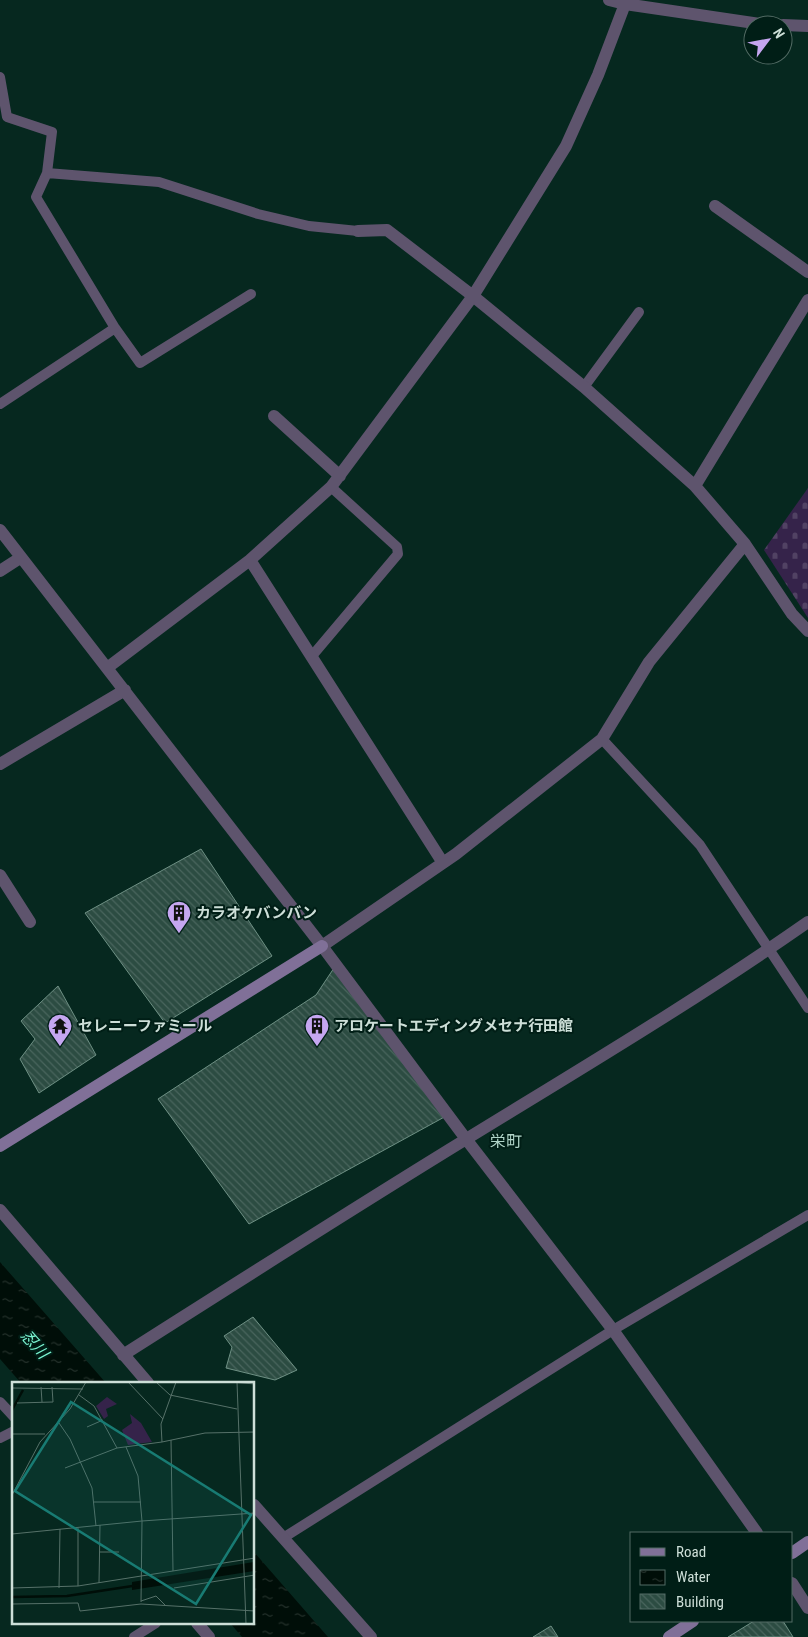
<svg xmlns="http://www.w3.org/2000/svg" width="808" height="1637" font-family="'Roboto Condensed','Noto Sans JP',sans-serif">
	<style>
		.cemetery { fill: url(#cemetery-stones) }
		.water { fill: url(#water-ripples) }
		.building { fill: url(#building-back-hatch); stroke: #6e9084 }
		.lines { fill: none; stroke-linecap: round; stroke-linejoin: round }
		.lane { stroke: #5e546d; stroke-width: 10 }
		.street { stroke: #5e546d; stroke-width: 12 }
		.secondary { stroke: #807098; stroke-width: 12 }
		.labels { text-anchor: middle; stroke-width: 4; stroke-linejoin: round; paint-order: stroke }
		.poi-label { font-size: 15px; font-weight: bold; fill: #cddfd8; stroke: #001e16; text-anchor: start }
		.neighbourhood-label { font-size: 16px; fill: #b0d4c8; stroke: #001e16 }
		.water-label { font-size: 16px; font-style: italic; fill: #7af4d1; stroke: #001e16 }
		.inset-river { fill: none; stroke: #000e08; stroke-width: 2.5 }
		.inset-road { fill: none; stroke: #567169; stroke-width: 1 }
		.view { fill: #187b73; fill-opacity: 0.15; stroke: #187b73; stroke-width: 2.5 }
		.inset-edge { fill: none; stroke: #cddfd8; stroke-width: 2.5 }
	</style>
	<defs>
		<pattern id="cemetery-stones" width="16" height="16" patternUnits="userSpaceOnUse" patternTransform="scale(1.25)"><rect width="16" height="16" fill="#35234a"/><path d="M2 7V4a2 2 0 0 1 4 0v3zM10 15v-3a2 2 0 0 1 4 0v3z" fill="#514263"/></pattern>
		<pattern id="water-ripples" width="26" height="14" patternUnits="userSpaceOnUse" patternTransform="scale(1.25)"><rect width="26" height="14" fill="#000e08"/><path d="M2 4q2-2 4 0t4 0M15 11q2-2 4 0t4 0" fill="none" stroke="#24312b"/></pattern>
		<pattern id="building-back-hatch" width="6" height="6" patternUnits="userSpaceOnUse" patternTransform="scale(1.25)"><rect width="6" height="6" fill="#2c4c42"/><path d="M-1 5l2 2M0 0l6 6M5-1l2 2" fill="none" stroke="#49655d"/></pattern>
	</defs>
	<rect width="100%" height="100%" fill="#06281f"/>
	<path class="cemetery" d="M808 488V618L764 550Z"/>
	<path class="water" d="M0 1262 106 1383H21L0 1359Z
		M254 1552 328 1637H242L230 1623H254Z"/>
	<path class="building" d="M201 849 272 956 165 1023 85 913Z
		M336 965 448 1115 249 1224 158 1099 316 995Z
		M58 986 96 1055 39 1093 20 1059 35 1039 21 1021Z
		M253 1317 297 1370 275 1380 226 1368 232 1347 224 1336Z
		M754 1621H783L793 1637H728Z
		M551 1626 558 1637H533Z"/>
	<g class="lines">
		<path class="lane" d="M0 77 7 117 52 132 47 173 36 197 115 328 0 404
			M47 173 159 182 258 214 309 226 358 231
			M115 328 140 363 251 294
			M584 387 639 312
			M312 656 398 554 397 547 331 487
			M602 739 700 845 808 1008
			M0 1402 14 1417
			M0 1438 14 1431
			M283 1538 613 1330 808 1215
			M134 1637 156 1623"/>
		<path class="street" d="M609 0 625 4 767 25
			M783 25 808 26
			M715 206 808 272
			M358 231 387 230 473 296 584 387 695 486 745 544 792 614 808 631
			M274 416 340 476
			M695 486 808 300
			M0 530 322 946 456 854 602 739 649 662 745 544
			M250 560 443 863
			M0 571 20 558
			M107 668 250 560 331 487 473 296 566 146 598 75 625 4
			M0 764 125 690
			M0 875 30 922
			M322 946 466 1139 613 1330 757 1533
			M0 1210 148 1383
			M123 1355C238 1282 352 1209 468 1138 582 1068 698 999 808 922
			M254 1505 371 1637
			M792 1583 808 1608
			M197 1623 209 1637"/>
		<path class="secondary" d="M0 1146 322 946
			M792 1553 808 1542
			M669 1637 693 1621"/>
	</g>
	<defs>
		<symbol id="building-pin" viewBox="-11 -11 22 30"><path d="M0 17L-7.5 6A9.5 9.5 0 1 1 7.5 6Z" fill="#c5a6f0" stroke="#001e16"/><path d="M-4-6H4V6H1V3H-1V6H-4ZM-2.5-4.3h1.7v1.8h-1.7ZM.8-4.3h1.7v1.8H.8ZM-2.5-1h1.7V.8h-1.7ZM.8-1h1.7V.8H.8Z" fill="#111"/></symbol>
		<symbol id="temple-pin" viewBox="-11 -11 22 30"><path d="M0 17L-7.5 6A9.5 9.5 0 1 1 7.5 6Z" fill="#c5a6f0" stroke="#001e16"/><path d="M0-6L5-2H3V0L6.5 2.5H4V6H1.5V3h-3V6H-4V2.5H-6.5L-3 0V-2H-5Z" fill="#111"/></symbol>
	</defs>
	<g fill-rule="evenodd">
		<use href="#building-pin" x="165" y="899" width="28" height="38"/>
		<use href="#temple-pin" x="46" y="1012" width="28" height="38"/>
		<use href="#building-pin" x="303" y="1012" width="28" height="38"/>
	</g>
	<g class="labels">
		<g class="poi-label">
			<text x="196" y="918">カラオケバンバン</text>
			<text x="78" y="1031">セレニーファミール</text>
			<text x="334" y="1031">アロケートエディングメセナ行田館</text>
		</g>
		<g class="neighbourhood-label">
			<text x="506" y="1147">栄町</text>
		</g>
		<g class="water-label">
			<text transform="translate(35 1344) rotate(48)" y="6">忍川</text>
		</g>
	</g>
	<g transform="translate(12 1382)">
		<rect width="242" height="242" fill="#06281f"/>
		<path d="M95 15 105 22 94 27 96 34 92 37 84 24ZM118 32 129 41 140 60 116 63 110 48 120 41Z" fill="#35234a"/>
		<path d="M242 180V189L120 208V200Z" fill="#000e08"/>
		<path class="inset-river" d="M0 28 11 8M0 215 55 214 127 203"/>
		<path class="inset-road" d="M116 0 151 37M144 0 158 13 225 27M164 0 149 42 150 60 193 51 243 50M219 0 243 2M225 0 234 242M29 5 30 20M0 6 71 7M67 13 82 24 105 66M5 21 41 20 40 5M47 41 58 57 80 106 84 144M75 45 91 38M0 52H33M159 58 161 189M53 86 105 66 150 60M0 113 28 60 58 27 74 0M82 120H129M66 146V204M0 152 130 139 126 94 114 65M87 170H107M87 201 88 143M0 206 66 204 243 176M47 206 48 147M162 206 243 193M129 219 144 214 154 224M129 220 130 139 243 131M0 222 66 221 68 229 129 222M129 222 243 229"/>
		<path class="view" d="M59 20 239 133 184 222 3 109Z"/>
		<rect width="242" height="242" class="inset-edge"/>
	</g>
	<rect x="630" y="1532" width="162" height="90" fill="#001e16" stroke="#526b64"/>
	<rect x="640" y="1548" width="25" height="8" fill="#807098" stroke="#526b64"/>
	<text x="676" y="1557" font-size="15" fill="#cddfd8">Road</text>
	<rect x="640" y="1570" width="25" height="15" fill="url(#water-ripples)" stroke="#526b64"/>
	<text x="676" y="1582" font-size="15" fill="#cddfd8">Water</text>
	<rect x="640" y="1594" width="25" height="15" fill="url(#building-back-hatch)" stroke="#526b64"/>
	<text x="676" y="1607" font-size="15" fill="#cddfd8">Building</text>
	<g transform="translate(768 40) rotate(58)"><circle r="24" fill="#001e16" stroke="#526b64"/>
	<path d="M0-4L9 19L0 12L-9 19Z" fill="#c5a6f0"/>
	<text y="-8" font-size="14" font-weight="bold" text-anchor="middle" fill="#cddfd8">N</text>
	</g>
</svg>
